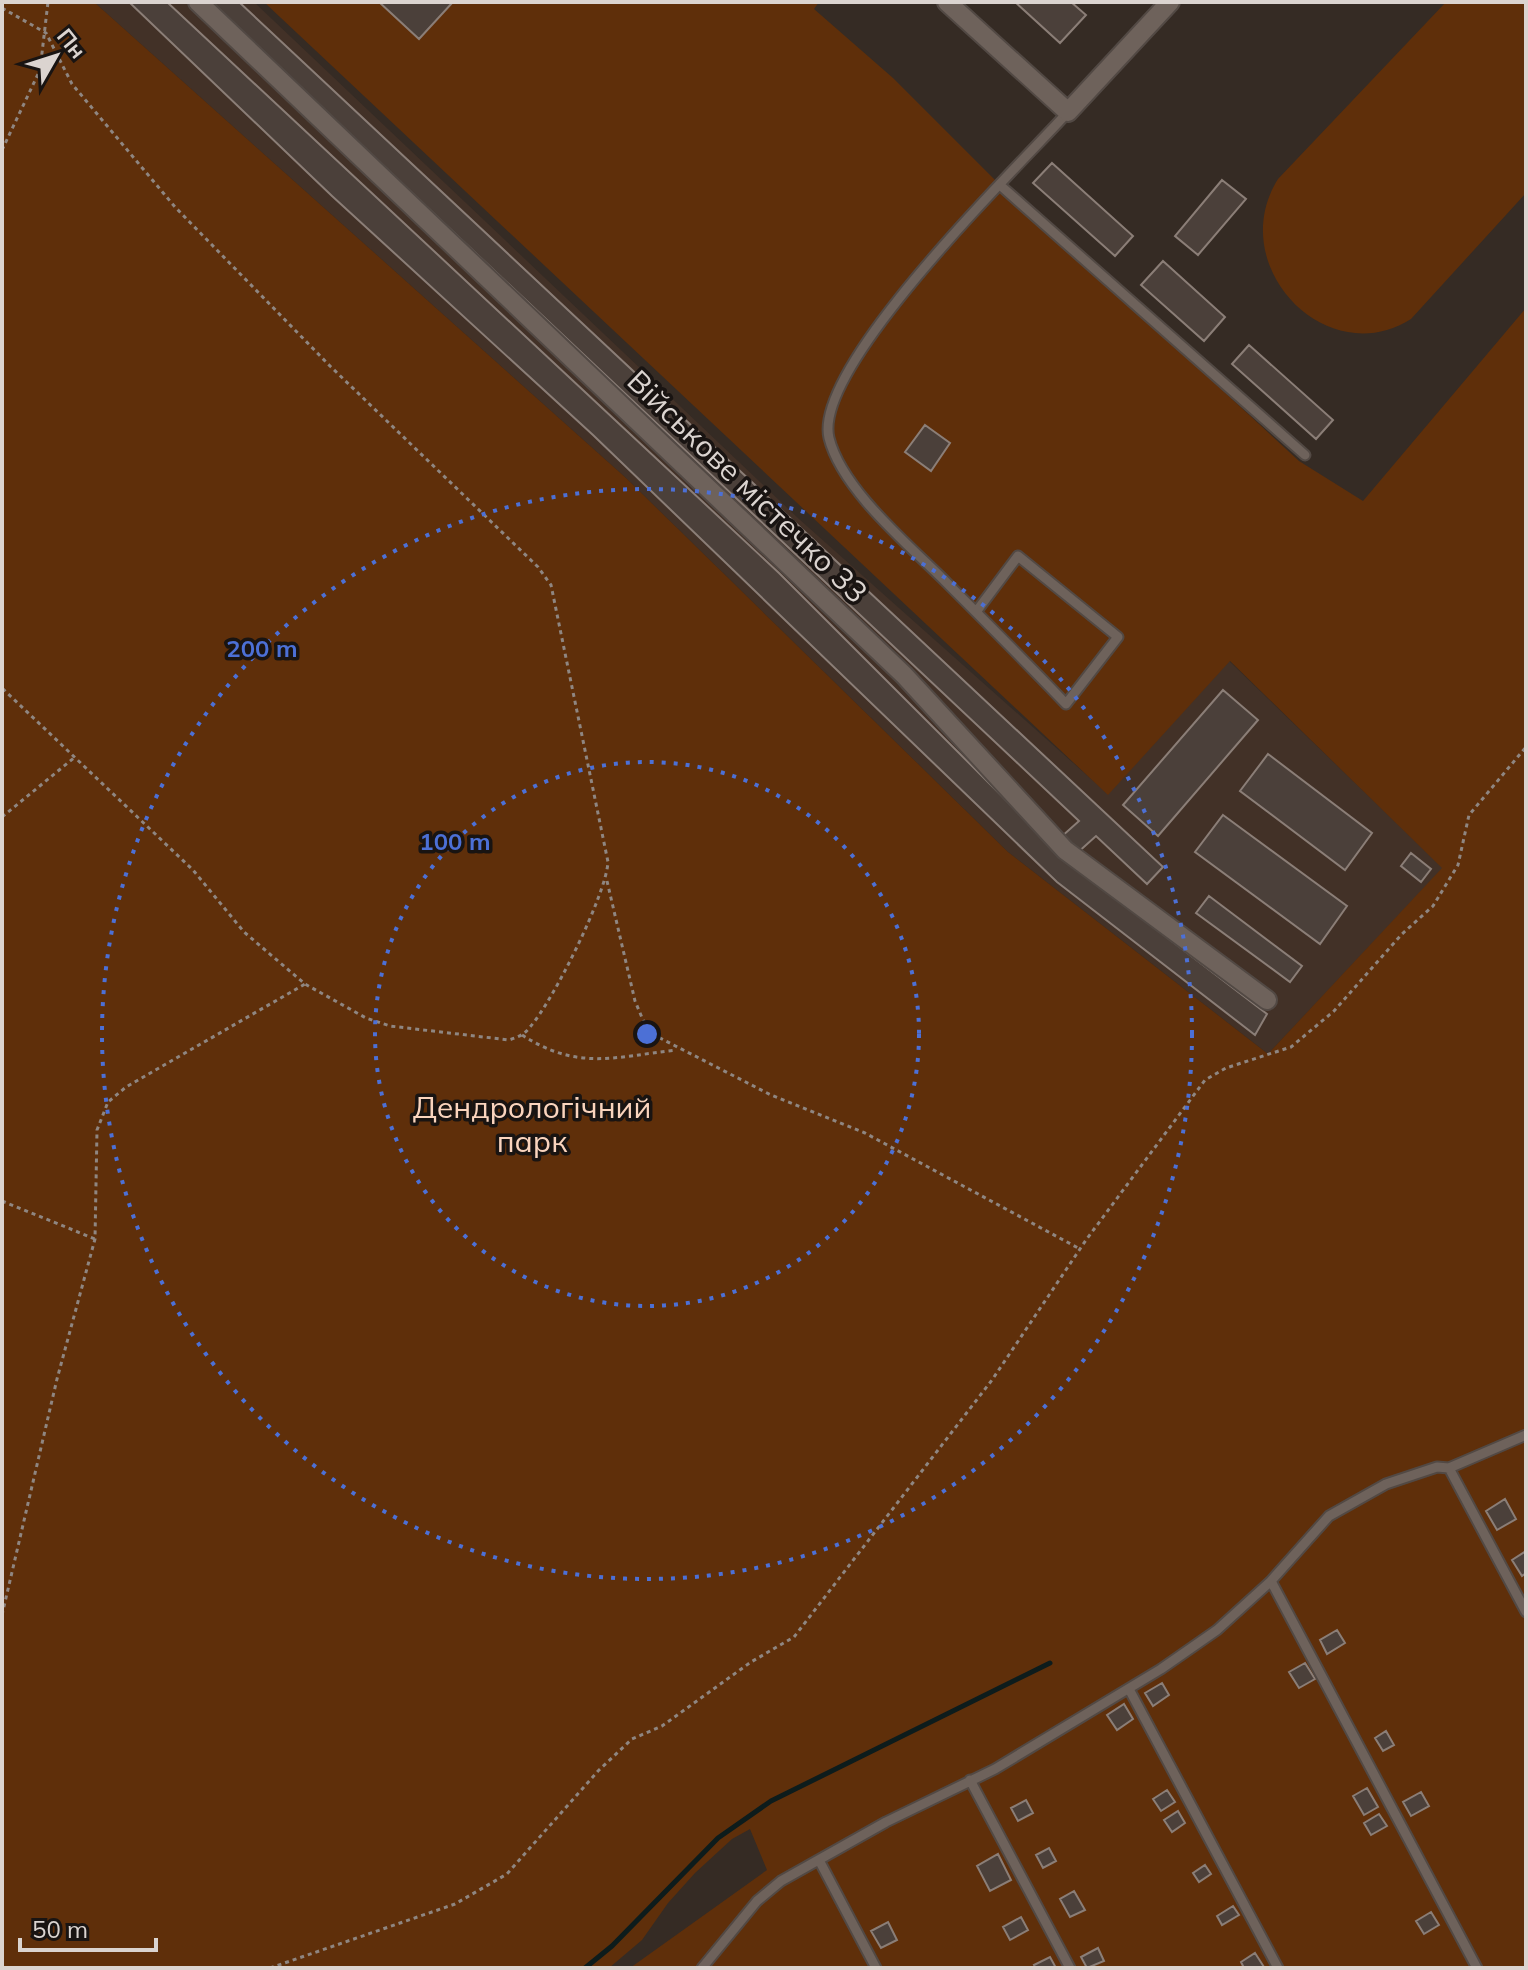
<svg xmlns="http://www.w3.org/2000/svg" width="1528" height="1970" font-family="Mulish,sans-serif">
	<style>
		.built { fill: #423127 }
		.green { fill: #5f2f0a }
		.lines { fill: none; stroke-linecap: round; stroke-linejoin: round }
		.stream { stroke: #0d1c1c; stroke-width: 5 }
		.building { fill: #4b403a; stroke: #8b7e77; stroke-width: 2 }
		.lane-casing { stroke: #524944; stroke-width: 13 }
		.street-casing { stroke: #524944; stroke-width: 22 }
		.path { stroke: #8f8681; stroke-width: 3; stroke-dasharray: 4 4; stroke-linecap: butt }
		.lane { stroke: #6e625b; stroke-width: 9 }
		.street { stroke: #6e625b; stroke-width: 18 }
		.ring { fill: none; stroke: #4c70d6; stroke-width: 4; stroke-dasharray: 4 8 }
		.labels { text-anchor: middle; stroke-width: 7; stroke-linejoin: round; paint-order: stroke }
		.street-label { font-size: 30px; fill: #dbd4d0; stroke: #191412 }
		.park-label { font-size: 30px; fill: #fad4bd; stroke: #191412 }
		.centre { fill: #4c70d6; stroke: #191412; stroke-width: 4 }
		.ring-label { font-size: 24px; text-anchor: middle; font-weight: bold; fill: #4c70d6; stroke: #191412; stroke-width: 7; stroke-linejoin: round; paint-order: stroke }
	</style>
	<rect width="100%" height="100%" fill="#352b24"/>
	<path class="built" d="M94 2H254L799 519 1108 794 1229 661 1443 868 1268 1054 1008 852 626 478Z"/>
	<path class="green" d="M2 2H94L626 478 1008 852 1268 1054 1442 868 1230 661 1108 795 264 2H819L814 9 893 78 1001 186 1299 461 1363 501 1526 308V1968H630L767 1870 750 1829 732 1839 695 1873 668 1903 642 1940 609 1968H2Z
		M1446 2H1526V193L1411 319C1326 373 1224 265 1278 179Z"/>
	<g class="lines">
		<path class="stream" d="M585 1968 612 1946 718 1838 771 1801 1050 1663"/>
	</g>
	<path class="building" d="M129 2H167L779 573 1066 860 1267 1014 1255 1035 1057 882 593 435 332 196Z
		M209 2H239L1163 867 1147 884 1096 836 1076 854 1061 837 1079 821Z
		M379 2H453L419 39Z
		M1015 2H1071L1086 15 1060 43Z
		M1052 163 1133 236 1115 256 1033 183Z
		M1222 180 1246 199 1198 255 1175 236Z
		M1163 261 1225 317 1204 341 1141 285Z
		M1249 345 1333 420 1316 439 1232 364Z
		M925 425 950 443 931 471 905 452Z
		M1223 690 1258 720 1158 836 1123 805Z
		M1268 754 1372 833 1345 870 1240 791Z
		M1223 815 1347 906 1320 944 1195 852Z
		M1411 853 1431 869 1421 882 1401 866Z
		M1209 896 1302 966 1290 982 1196 913Z
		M1505 1499 1516 1519 1497 1530 1486 1511Z
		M1526 1551V1573L1522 1576 1512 1560Z
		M1337 1630 1345 1643 1327 1654 1320 1640Z
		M1305 1663 1315 1679 1299 1688 1289 1672Z
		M1162 1683 1169 1695 1153 1706 1145 1693Z
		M1124 1704 1133 1719 1117 1730 1107 1715Z
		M1386 1731 1394 1745 1383 1751 1375 1738Z
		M1367 1788 1378 1807 1364 1815 1353 1796Z
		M1167 1790 1175 1802 1161 1811 1153 1799Z
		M1421 1792 1429 1806 1411 1816 1403 1802Z
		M1026 1800 1033 1813 1018 1821 1011 1808Z
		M1178 1811 1185 1823 1172 1832 1164 1820Z
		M1379 1814 1387 1826 1371 1835 1364 1823Z
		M1049 1848 1056 1861 1043 1868 1036 1855Z
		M998 1854 1011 1880 990 1891 977 1866Z
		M1205 1865 1211 1874 1199 1882 1193 1873Z
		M1074 1891 1085 1910 1070 1917 1060 1899Z
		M1233 1906 1239 1915 1222 1925 1217 1916Z
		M1431 1912 1439 1925 1424 1934 1416 1921Z
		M1021 1917 1028 1930 1010 1940 1003 1927Z
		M888 1922 897 1940 881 1948 871 1931Z
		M1098 1948 1104 1961 1087 1968 1081 1957Z
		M1255 1953 1264 1967 1244 1968 1241 1962Z
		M1050 1957 1056 1968H1036L1034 1965Z"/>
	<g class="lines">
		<defs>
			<path id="lane" d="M1001 186 1305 455
				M976 612 1018 556 1118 637 1066 704C1027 663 987 623 947 583 910 546 842 490 829 438 812 367 1017 168 1068 112
				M1449 1468 1526 1612
				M1271 1581 1477 1968
				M1129 1689 1278 1968
				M970 1780 1070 1968
				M819 1860 876 1968
				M702 1968 757 1901 781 1881 886 1822 995 1769 1161 1669 1217 1630 1271 1581 1329 1516 1386 1484 1437 1467 1449 1468 1526 1435"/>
			<path id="street" d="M198 2 904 675 1065 850 1267 1000
				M947 2 1068 112 1170 2"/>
		</defs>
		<use href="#lane" class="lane-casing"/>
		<use href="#street" class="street-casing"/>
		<path class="path" d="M2 8 46 33 72 84 175 207 330 366 538 567 551 585 608 862C606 895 553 1001 530 1027 524 1035 518 1037 509 1040L390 1026 366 1018 305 984 244 932 193 870 2 688
			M2 150 40 70 48 2
			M2 817 75 757
			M607 881 635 1001 643 1020 658 1037 771 1095 865 1133 1080 1249
			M522 1035C578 1071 614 1057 676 1050
			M2 1201 95 1239
			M2 1615 57 1379 95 1239 97 1130 108 1102 126 1087 305 984
			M270 1968 455 1904 507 1874 598 1771 632 1739 662 1726 751 1662 794 1637 992 1380 1086 1240 1205 1080 1226 1068 1291 1047 1334 1011 1402 934 1433 906 1458 865 1469 815 1526 747"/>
		<use href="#lane" class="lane"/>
		<use href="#street" class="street"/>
	</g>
	<g class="ring">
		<circle cx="647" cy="1034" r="272"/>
		<circle cx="647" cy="1034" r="545"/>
	</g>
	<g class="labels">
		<g class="street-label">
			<text transform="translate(747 487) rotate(44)" y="10">Військове містечко 33</text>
		</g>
		<g class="park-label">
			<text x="532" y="1118">Дендрологічний<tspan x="532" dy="34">парк</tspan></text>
		</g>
	</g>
	<circle cx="647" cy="1034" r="12" class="centre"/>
	<g class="ring-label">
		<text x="262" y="657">200 m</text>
		<text x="455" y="850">100 m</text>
	</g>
	<rect width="1528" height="1970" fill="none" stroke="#dbd4d0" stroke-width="8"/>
	<g transform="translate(56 56) rotate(51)" stroke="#191412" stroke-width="6" paint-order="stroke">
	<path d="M0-6L14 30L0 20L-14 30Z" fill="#dbd4d0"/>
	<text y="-12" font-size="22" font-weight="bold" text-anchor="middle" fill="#dbd4d0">Пн</text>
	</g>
	<path d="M20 1938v12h136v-12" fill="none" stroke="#dbd4d0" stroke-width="4"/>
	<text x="32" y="1938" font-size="24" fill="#dbd4d0" stroke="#191412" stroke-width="6" paint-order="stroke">50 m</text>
</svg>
